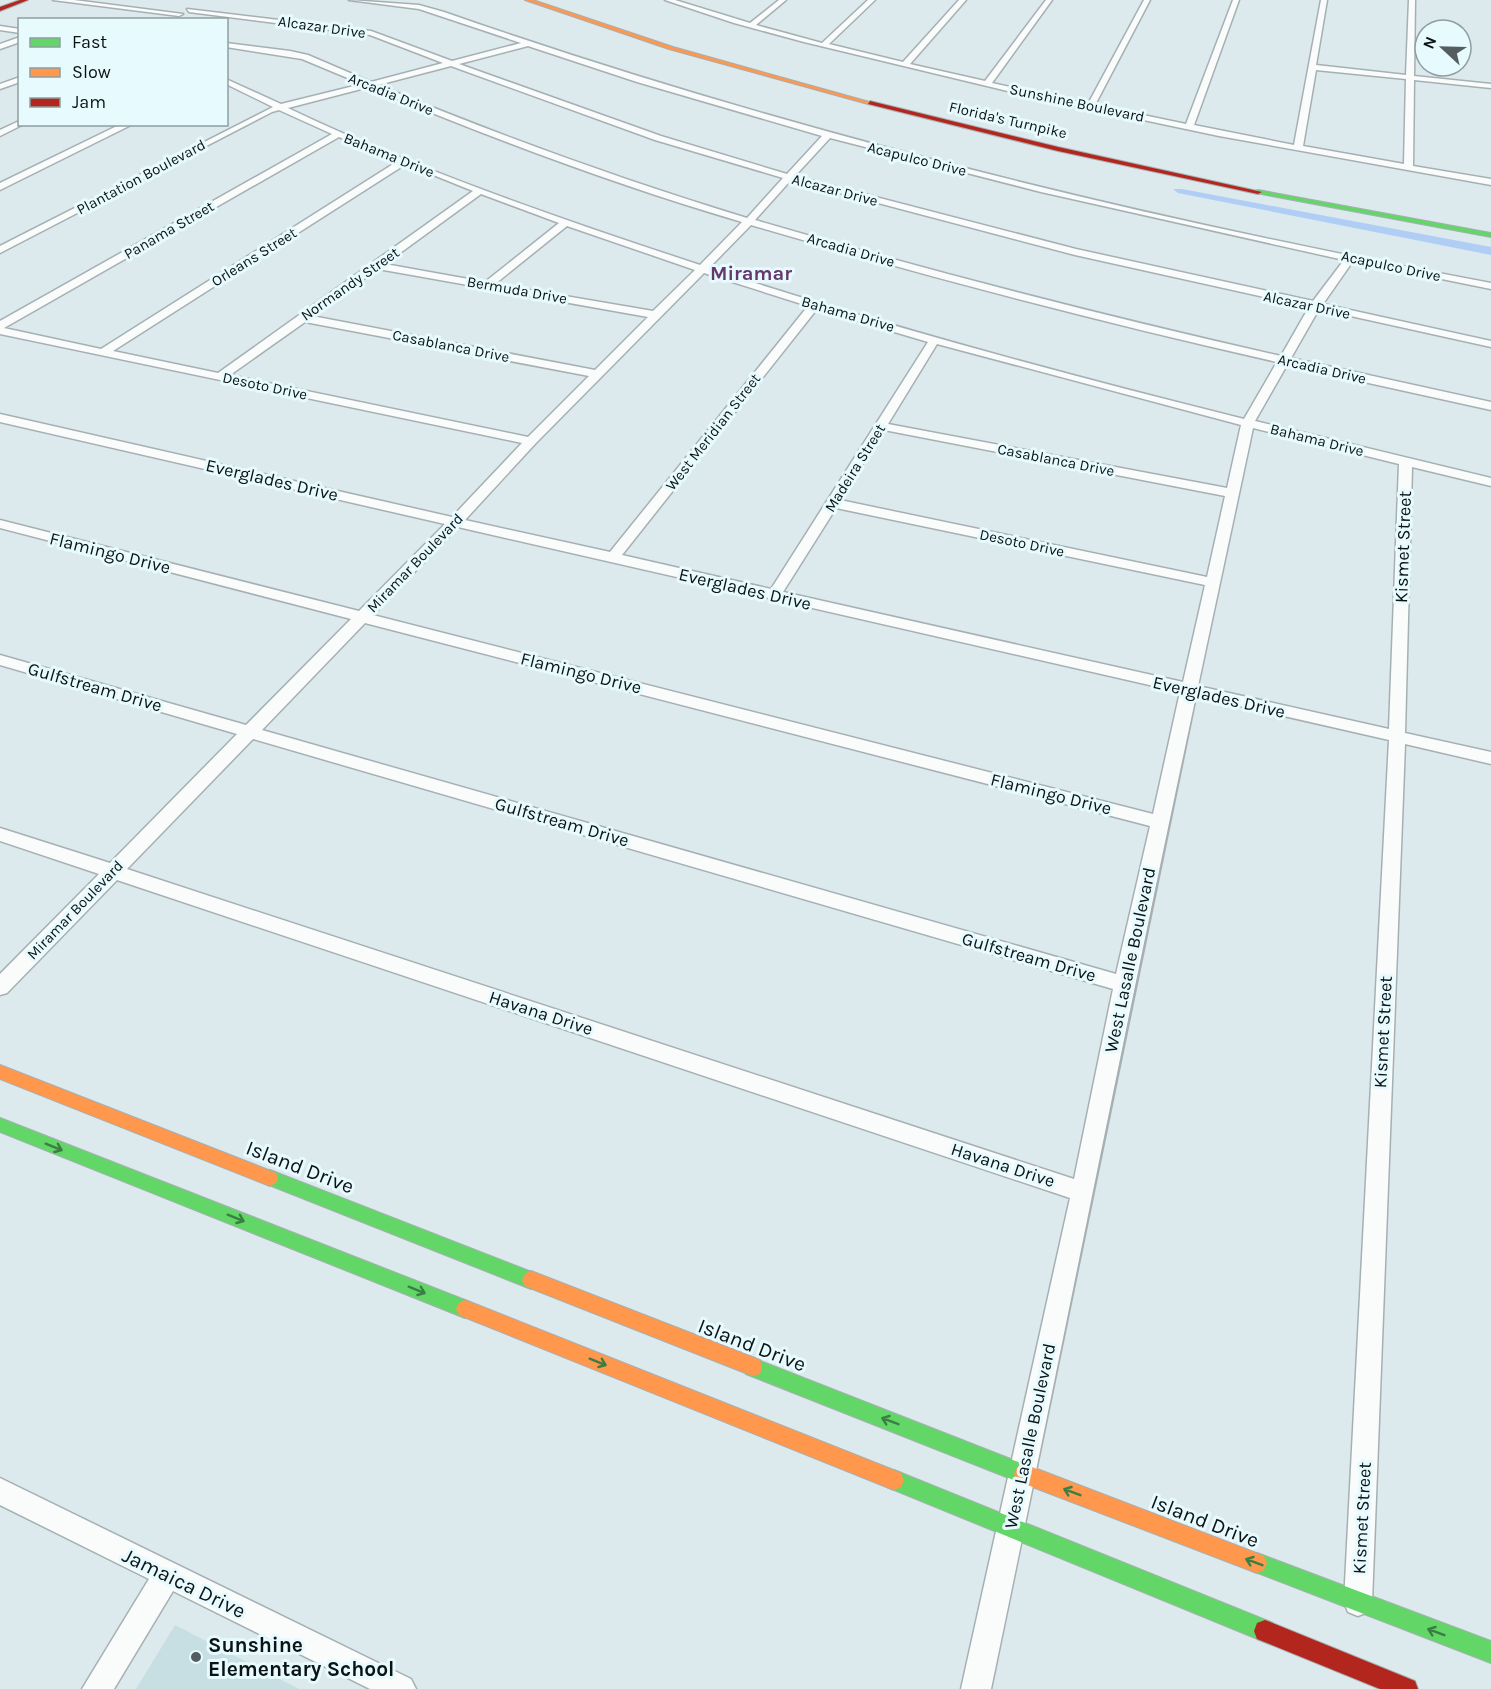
<svg xmlns="http://www.w3.org/2000/svg" width="1491" height="1689" font-family="Karla,sans-serif">
	<style>
		.built { fill: #c7dfe3 }
		.water { fill: #b0cef5 }
		.lines { fill: none; stroke-linecap: round; stroke-linejoin: round }
		.street-casing { stroke: #a6b0b3; stroke-width: 3 }
		.fast-casing { stroke: #a6b0b3; stroke-width: 2 }
		.slow-casing { stroke: #a6b0b3; stroke-width: 2 }
		.jam-casing { stroke: #a6b0b3; stroke-width: 2 }
		.street { fill: #fafcfc; fill-rule: evenodd }
		.fast { fill: #63d668; fill-rule: evenodd }
		.slow { fill: #ff974d; fill-rule: evenodd }
		.jam { fill: #b3261e; fill-rule: evenodd }
		.oneway { stroke: #3b7e43 }
		.poi-dot { fill: #545e61; stroke: #e7fafe; stroke-width: 2 }
		.labels { text-anchor: middle; stroke-width: 6; stroke-linejoin: round; paint-order: stroke }
		.far-street-label { font-size: 15px; fill: #0b1315; stroke: #e7fafe }
		.street-label { font-size: 18px; fill: #0b1315; stroke: #e7fafe }
		.far-district-label { font-size: 20px; font-weight: bold; fill: #65386d; stroke: #e7fafe }
		.near-street-label { font-size: 21px; fill: #0b1315; stroke: #e7fafe }
		.near-poi-label { font-size: 21px; font-weight: bold; fill: #0b1315; stroke: #e7fafe; text-anchor: start }
	</style>
	<rect width="100%" height="100%" fill="#dce9ed"/>
	<path class="built" d="M175 1625 299 1689H136Z"/>
	<path class="water" d="M1173 189H1182L1491 247V255L1178 193Z"/>
	<g class="lines">
		<defs>
			<path id="street" d="M53 0H74L183 14 179 16Z
				M349 0 419 5 444 12C785 131 1136 217 1491 283V289L1353 261 1323 304 1491 341V347L1319 309 1291 358 1491 402V410L1287 365 1255 421 1491 478V486L1412 467 1405 733 1491 752V764L1405 744 1372 1602 1368 1612 1358 1616 1348 1612 1344 1602 1389 740 1196 696C1125 1026 1060 1358 991 1689H961L1070 1198 117 880 7 993 0 995V974L99 874 0 841V828L110 863 237 734 0 665V655L246 725 351 619 0 528V520L359 611 445 524 0 422V414L452 517 522 443 0 334V321L332 134 279 110 272 112 0 253V246L273 107 226 84V79L281 104 362 84 302 59 226 47V43L290 51 308 55 371 82 443 63 370 35 189 12 187 9 371 31 452 61 521 43 419 9ZM528 46 637 82 822 136 787 174 661 136 459 64ZM451 66 655 140 783 178 747 218C622 180 498 135 378 85ZM369 87C491 138 616 185 742 222L700 265C561 219 420 171 288 108ZM339 137 398 161 101 349 4 328ZM830 138 1041 192 1344 260 1313 301 1076 249 795 176ZM406 164 473 191 218 373 113 351ZM791 180 1075 255 1309 307 1281 356C1104 316 929 271 755 220ZM481 194 559 223 485 282 385 264ZM751 225C925 276 1100 322 1277 362L1244 419C1063 374 885 326 709 268ZM567 226 695 270 653 311 495 284ZM378 269 648 317 595 370 312 316ZM704 273 808 306 610 552 465 520 535 444ZM817 309 928 342 771 589 622 555ZM305 322 589 376 528 437 230 375ZM937 344 1241 425 1227 488 888 424ZM1253 428 1399 464 1389 729 1198 686ZM884 430 1225 496 1207 577 840 500ZM836 508 1205 585 1183 682 783 592ZM458 527 1180 692 1153 814 373 615ZM365 623 1150 826 1116 974 262 730ZM253 739 1113 989 1074 1179 127 869Z
				M665 0H675L750 23 779 0H786L756 25 822 43 868 0H875L829 44 903 62 959 0H966L910 64 985 81 1046 0H1052L992 83 1088 104 1144 0H1150L1095 105 1186 124 1233 0H1239L1194 125 1294 145 1321 0H1327L1316 65 1406 75 1409 0H1415L1414 76 1491 84V88L1414 80 1413 166 1491 179V185L1219 136 1016 93 804 42 734 23ZM1316 70 1406 79 1404 164 1303 146Z
				M0 26 20 29V33L0 30Z
				M20 37V42L0 49V44Z
				M20 77V82L0 89V84Z
				M17 122 24 124 0 136V130Z
				M121 124H133L0 190V183Z
				M0 1478 411 1679 416 1689H370L173 1591 114 1689H82L149 1579 0 1505Z"/>
			<path id="fast" d="M1258 190 1491 233V237L1256 193V191Z
				M0 1118 465 1300 471 1303 474 1309 471 1315 465 1318 0 1132Z
				M270 1170 537 1274 540 1280 537 1286 531 1289 264 1183 262 1178 264 1173Z
				M753 1358 1031 1467 1034 1474 1031 1481 1024 1484 746 1374 744 1367 746 1360Z
				M894 1470 1273 1623 1276 1631 1273 1639 1265 1642 887 1487 884 1480 887 1473Z
				M1257 1553 1491 1641V1663L1250 1570 1247 1563 1250 1556Z"/>
			<path id="slow" d="M525 0H533L673 47 873 103 868 104 669 49Z
				M0 1065 276 1173 278 1178 276 1183 270 1186 0 1079Z
				M531 1271 760 1360 762 1367 760 1374 753 1376 525 1286 522 1280 525 1274Z
				M465 1300 901 1473 904 1480 901 1487 894 1490 459 1315 456 1309 459 1303Z
				M1024 1464 1264 1556 1267 1563 1264 1570 1257 1573 1017 1481 1014 1474 1017 1467Z"/>
			<path id="jam" d="M20 0H28L0 11V7Z
				M870 101 1058 147 1262 192 1258 194 1058 151 868 104Z
				M1265 1620 1415 1681 1418 1689H1380L1257 1639 1254 1631 1257 1623Z"/>
		</defs>
		<use href="#street" class="street-casing"/>
		<use href="#fast" class="fast-casing"/>
		<use href="#slow" class="slow-casing"/>
		<use href="#jam" class="jam-casing"/>
		<use href="#street" class="street"/>
		<use href="#fast" class="fast"/>
		<use href="#slow" class="slow"/>
		<use href="#jam" class="jam"/>
	</g>
	<defs><path id="oneway-shaft" d="M-6 0H5M1.5-3L5.5 0L1.5 3" fill="none" stroke-width="1.6" stroke-linecap="round" stroke-linejoin="round" transform="scale(1.5)"/></defs>
	<g class="oneway">
		<use href="#oneway-shaft" transform="translate(54 1147) rotate(22)"/>
		<use href="#oneway-shaft" transform="translate(236 1218) rotate(22)"/>
		<use href="#oneway-shaft" transform="translate(417 1290) rotate(22)"/>
		<use href="#oneway-shaft" transform="translate(598 1362) rotate(22)"/>
		<use href="#oneway-shaft" transform="translate(890 1421) rotate(-159)"/>
		<use href="#oneway-shaft" transform="translate(1072 1492) rotate(-159)"/>
		<use href="#oneway-shaft" transform="translate(1254 1562) rotate(-159)"/>
		<use href="#oneway-shaft" transform="translate(1436 1632) rotate(-159)"/>
	</g>
	<circle class="poi-dot" cx="196" cy="1657" r="6"/>
	<g class="labels">
		<g class="far-street-label">
			<text transform="translate(322 27) rotate(8)" y="5">Alcazar Drive</text>
			<text transform="translate(391 94) rotate(22)" y="5">Arcadia Drive</text>
			<text transform="translate(1077 103) rotate(12)" y="5">Sunshine Boulevard</text>
			<text transform="translate(1008 120) rotate(13)" y="5">Florida's Turnpike</text>
			<text transform="translate(389 155) rotate(22)" y="5">Bahama Drive</text>
			<text transform="translate(917 159) rotate(14)" y="5">Acapulco Drive</text>
			<text transform="translate(141 177) rotate(-28)" y="5">Plantation Boulevard</text>
			<text transform="translate(835 190) rotate(15)" y="5">Alcazar Drive</text>
			<text transform="translate(169 230) rotate(-30)" y="5">Panama Street</text>
			<text transform="translate(851 250) rotate(16)" y="5">Arcadia Drive</text>
			<text transform="translate(254 257) rotate(-32)" y="5">Orleans Street</text>
			<text transform="translate(1391 266) rotate(12)" y="5">Acapulco Drive</text>
			<text transform="translate(350 284) rotate(-35)" y="5">Normandy Street</text>
			<text transform="translate(517 290) rotate(10)" y="5">Bermuda Drive</text>
			<text transform="translate(1307 305) rotate(12)" y="5">Alcazar Drive</text>
			<text transform="translate(848 314) rotate(16)" y="5">Bahama Drive</text>
			<text transform="translate(451 346) rotate(11)" y="5">Casablanca Drive</text>
			<text transform="translate(1322 369) rotate(13)" y="5">Arcadia Drive</text>
			<text transform="translate(265 386) rotate(12)" y="5">Desoto Drive</text>
			<text transform="translate(713 432) rotate(-52)" y="5">West Meridian Street</text>
			<text transform="translate(1317 440) rotate(14)" y="5">Bahama Drive</text>
			<text transform="translate(1056 460) rotate(11)" y="5">Casablanca Drive</text>
			<text transform="translate(855 468) rotate(-58)" y="5">Madeira Street</text>
			<text transform="translate(1022 543) rotate(12)" y="5">Desoto Drive</text>
			<text transform="translate(415 563) rotate(-46)" y="5">Miramar Boulevard</text>
			<text transform="translate(75 910) rotate(-46)" y="5">Miramar Boulevard</text>
		</g>
		<g class="street-label">
			<text transform="translate(272 480) rotate(13)" y="6">Everglades Drive</text>
			<text transform="translate(1403 547) rotate(-88)" y="6">Kismet Street</text>
			<text transform="translate(110 553) rotate(14)" y="6">Flamingo Drive</text>
			<text transform="translate(745 589) rotate(13)" y="6">Everglades Drive</text>
			<text transform="translate(581 673) rotate(14)" y="6">Flamingo Drive</text>
			<text transform="translate(95 687) rotate(16)" y="6">Gulfstream Drive</text>
			<text transform="translate(1219 697) rotate(13)" y="6">Everglades Drive</text>
			<text transform="translate(1051 794) rotate(14)" y="6">Flamingo Drive</text>
			<text transform="translate(562 822) rotate(16)" y="6">Gulfstream Drive</text>
			<text transform="translate(1029 957) rotate(16)" y="6">Gulfstream Drive</text>
			<text transform="translate(1130 960) rotate(-78)" y="6">West Lasalle Boulevard</text>
			<text transform="translate(541 1013) rotate(18)" y="6">Havana Drive</text>
			<text transform="translate(1383 1032) rotate(-87)" y="6">Kismet Street</text>
			<text transform="translate(1003 1165) rotate(18)" y="6">Havana Drive</text>
			<text transform="translate(1030 1436) rotate(-78)" y="6">West Lasalle Boulevard</text>
			<text transform="translate(1362 1518) rotate(-87)" y="6">Kismet Street</text>
		</g>
		<g class="far-district-label">
			<text x="751" y="280">Miramar</text>
		</g>
		<g class="near-street-label">
			<text transform="translate(300 1167) rotate(21)" y="7">Island Drive</text>
			<text transform="translate(752 1345) rotate(21)" y="7">Island Drive</text>
			<text transform="translate(1205 1521) rotate(21)" y="7">Island Drive</text>
			<text transform="translate(184 1583) rotate(26)" y="7">Jamaica Drive</text>
		</g>
		<g class="near-poi-label">
			<text x="208" y="1652">Sunshine<tspan x="208" dy="24">Elementary School</tspan></text>
		</g>
	</g>
	<rect x="18" y="18" width="210" height="108" fill="#e7fafe" stroke="#8f9ea1" stroke-width="1.5"/>
	<rect x="30" y="38" width="30" height="9" fill="#63d668" stroke="#8f9ea1" stroke-width="1.5"/>
	<text x="72" y="48" font-size="18" fill="#0b1315">Fast</text>
	<rect x="30" y="68" width="30" height="9" fill="#ff974d" stroke="#8f9ea1" stroke-width="1.5"/>
	<text x="72" y="78" font-size="18" fill="#0b1315">Slow</text>
	<rect x="30" y="98" width="30" height="9" fill="#b3261e" stroke="#8f9ea1" stroke-width="1.5"/>
	<text x="72" y="108" font-size="18" fill="#0b1315">Jam</text>
	<g transform="translate(1443 48) rotate(292)"><circle r="28" fill="#e7fafe" stroke="#8f9ea1" stroke-width="1.5"/>
	<path d="M0-4.5L10 22L0 15L-10 22Z" fill="#545e61"/>
	<text y="-9" font-size="16" font-weight="bold" text-anchor="middle" fill="#0b1315">N</text>
	</g>
</svg>
